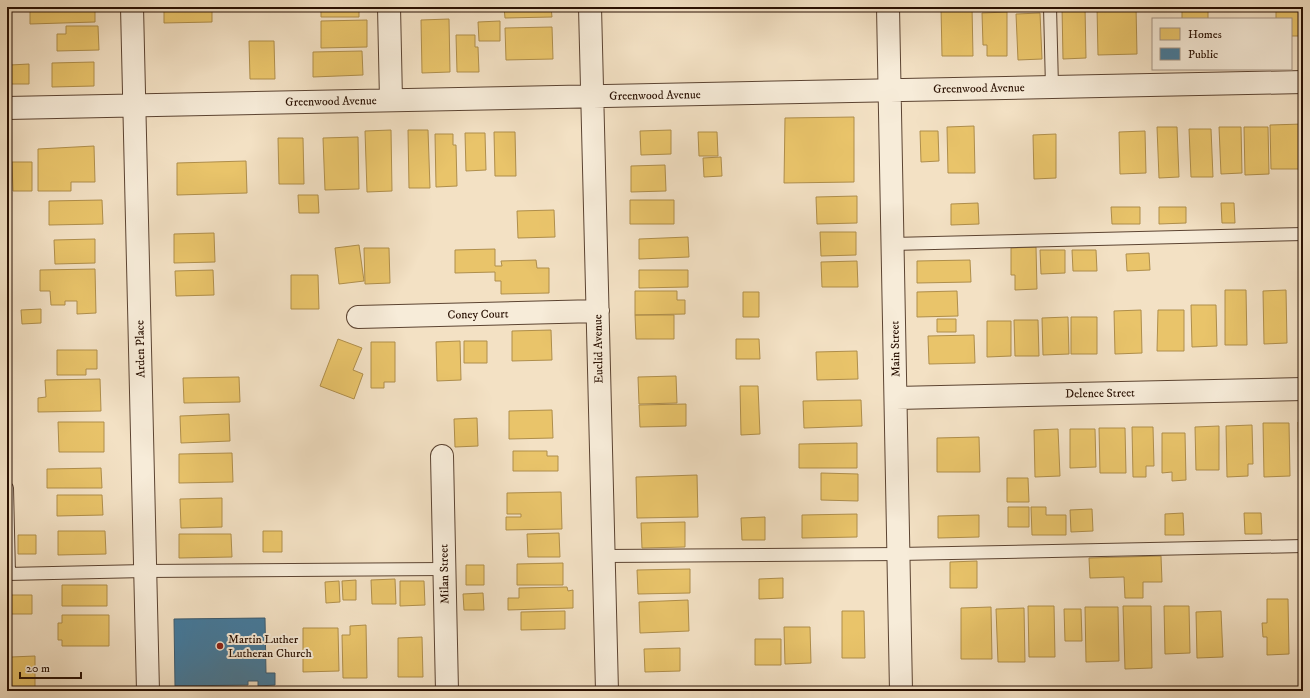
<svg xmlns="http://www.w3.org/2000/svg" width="1310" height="698" font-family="'IM FELL DW Pica',serif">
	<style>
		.homes { fill: #e9c46a; stroke: #af8e4b }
		.public { fill: #457b9d; stroke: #3d5b6e }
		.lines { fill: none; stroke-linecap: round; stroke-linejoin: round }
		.lane-casing { stroke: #5c4432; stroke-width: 14 }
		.street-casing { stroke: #5c4432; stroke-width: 24 }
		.lane { stroke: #f7ecd9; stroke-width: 12 }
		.street { stroke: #f7ecd9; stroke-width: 22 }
		.poi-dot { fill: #8f2418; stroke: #f7ecd9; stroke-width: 1.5 }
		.labels { text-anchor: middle; stroke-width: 4; stroke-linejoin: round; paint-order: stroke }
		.street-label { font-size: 12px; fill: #291002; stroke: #f7ecd9 }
		.poi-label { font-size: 12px; fill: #291002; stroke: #f7ecd9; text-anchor: start }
	</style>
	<rect width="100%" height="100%" fill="#f3e1c4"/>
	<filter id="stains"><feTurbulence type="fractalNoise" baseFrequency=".005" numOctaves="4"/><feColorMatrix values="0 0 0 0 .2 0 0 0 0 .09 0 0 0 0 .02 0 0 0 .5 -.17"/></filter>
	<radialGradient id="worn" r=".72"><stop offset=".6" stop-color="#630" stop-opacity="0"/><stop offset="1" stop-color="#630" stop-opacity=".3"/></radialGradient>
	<path class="homes" d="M30 7H95V22L30 24Z
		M164 7H212V22L164 23Z
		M321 7H359V17H321Z
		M504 7H551L552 17 505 18Z
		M941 7H972L973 56H942Z
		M1062 7H1085L1086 58 1063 59Z
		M1097 7H1136L1137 54 1098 55Z
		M1182 7H1208V19H1182Z
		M1276 7H1303V36H1291V19H1276Z
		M1007 12V56H987V45H983L982 13Z
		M1040 13 1042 59 1018 60 1016 14Z
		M449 19 450 72 422 73 421 20Z
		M367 20V47L321 48V21Z
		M500 21V41H479L478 22Z
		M66 26H98L99 50 57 51V34H66Z
		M552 27 553 59 506 60 505 28Z
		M456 35H475V47H478L479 72H457Z
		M249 41H274L275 79H250Z
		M362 51 363 75 313 77V52Z
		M94 62V86L52 87V63Z
		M29 64V84H10V65Z
		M854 117V182L784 183 785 118Z
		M1303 124V169H1271L1270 125Z
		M974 126 975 173H948L947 127Z
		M1157 127H1177L1179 177 1159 178Z
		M1219 127H1241L1242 173 1221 174Z
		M1244 127H1268L1269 174 1245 175Z
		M1189 129H1211L1213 177H1191Z
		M391 130 392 191 367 192 365 131Z
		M408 130H428L430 188H409Z
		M671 130V154L641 155 640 131Z
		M920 131H938L939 161 921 162Z
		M1145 131 1146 173 1120 174 1119 132Z
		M494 132H515L516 176H495Z
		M698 132H717L718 156H699Z
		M465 133H485L486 170 466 171Z
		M435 134H453V145H456L457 186 436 187Z
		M1056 134V178L1034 179 1033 135Z
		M358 137 359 189 325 190 323 138Z
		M278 138H303L304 184H279Z
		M94 146 95 182H71V191H38V149Z
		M721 157 722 176 704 177 703 158Z
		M246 161 247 193 177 195V163Z
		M12 162H32V191H13Z
		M665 165 666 191 631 192V166Z
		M298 195H318L319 213H299Z
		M857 196V223L817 224 816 197Z
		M102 200 103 224 49 225V201Z
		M630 200H674V224H630Z
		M978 203 979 224 951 225V204Z
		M1221 203H1234L1235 223H1222Z
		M1111 207H1140V224H1112Z
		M1159 207H1186V223L1159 224Z
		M554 210 555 237 518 238 517 211Z
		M820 232H856V255L821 256Z
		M214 233 215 262 174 263V234Z
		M688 237 689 257 639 259V239Z
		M95 239V263L55 264 54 240Z
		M359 245 364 281 339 284 335 248Z
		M1036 247 1037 289 1015 290V275H1011V248Z
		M364 248H389L390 283 365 284Z
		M495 249V266H502L501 261 536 260 537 268H549V293L501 294V281H495V272L455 273V250Z
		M1040 250H1065V273L1041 274Z
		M1072 250H1096L1097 271H1073Z
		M1149 253 1150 270 1127 271 1126 254Z
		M970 260 971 282 917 283V261Z
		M857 261 858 287H822L821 262Z
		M95 269 96 313 77 314V301H65V305H51L50 291H40V270Z
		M213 270 214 295 176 296 175 271Z
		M639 270H688V287L639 288Z
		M291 275H318L319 309H291Z
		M1225 290H1246L1247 345H1225Z
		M1286 290 1287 343 1264 344 1263 291Z
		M635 291H677V300H685V314L635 315Z
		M957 291 958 316 917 317V292Z
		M743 292H759V317H743Z
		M1191 305H1216L1217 346 1192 347Z
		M41 309V323L22 324 21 310Z
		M1141 310 1142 353 1115 354 1114 311Z
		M1158 310H1184V351H1157Z
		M635 315H674V339H636Z
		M1068 317 1069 354 1043 355 1042 318Z
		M1071 317H1097V354H1071Z
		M937 319H956V332H937Z
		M1014 320H1038L1039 356H1015Z
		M987 321H1011V356L987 357Z
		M551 330 552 360 512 361V331Z
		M974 335 975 363 929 364 928 336Z
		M338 339 362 348 353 370 363 374 354 399 320 386Z
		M736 339H759L760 359H736Z
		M460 341 461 380 437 381 436 342Z
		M464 341H487V363H464Z
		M371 342H395V382H384V388H371Z
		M57 350H97V369H86V375H57Z
		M857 351 858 379 817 380 816 352Z
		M676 376 677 403 639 404 638 377Z
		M239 377 240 402 184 403 183 378Z
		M100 379 101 411 38 412V398L46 397 45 380Z
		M740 386H758L760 434 741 435Z
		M861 400 862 426 804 428 803 401Z
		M686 404V426L640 427 639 405Z
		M552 410 553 438 509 439V411Z
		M229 414 230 441 181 443 180 416Z
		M477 418 478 446 455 447 454 419Z
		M58 422H104V452H59Z
		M1298 422H1303V472H1299Z
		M1263 423H1289L1290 476 1264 477Z
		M1252 425 1253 464H1248V476L1227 477 1226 426Z
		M1219 426V470H1196L1195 427Z
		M1132 427H1153L1154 466H1146V477H1133Z
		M1099 428H1125L1126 473H1100Z
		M1058 429 1060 476 1035 477 1034 430Z
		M1070 429H1095L1096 467 1070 468Z
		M1162 433H1185L1186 480 1172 481V472L1162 473Z
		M979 437 980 472H937V438Z
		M857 443V468H799V444Z
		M513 451H547V456H558V471H513Z
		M232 453 233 482 179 483V454Z
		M101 468 102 488H47V469Z
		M821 473 858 474V501L821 500Z
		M697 475 698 517 637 518 636 477Z
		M1007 478H1028L1029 502H1007Z
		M561 492 562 529 506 530V517H521V514H507V493Z
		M57 495H102L103 515 57 516Z
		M222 498V527L181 528 180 499Z
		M1008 507H1029V527H1008Z
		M1031 507H1046V515H1066V535H1032Z
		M1092 509 1093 531 1071 532 1070 510Z
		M1183 513 1184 535H1165V514Z
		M1244 513H1261L1262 534H1245Z
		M857 514V537L802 538V515Z
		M979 515V537L938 538V516Z
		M765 517V540H742L741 518Z
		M685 522V547L642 548 641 523Z
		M58 531H105L106 554 58 555Z
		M263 531H282V552H263Z
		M559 533 560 557H528L527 534Z
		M179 534H231L232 557 179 558Z
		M18 535H36V554H18Z
		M1161 556 1162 582H1143V598H1125L1124 577 1090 578 1089 558Z
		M977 561V588H950V562Z
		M563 563V585H517V564Z
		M466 565H484V585H466Z
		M690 569V593L638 594 637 570Z
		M783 578V598L759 599V579Z
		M395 579 396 604H372L371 580Z
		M356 580V600H343L342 581Z
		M339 581 340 602 326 603 325 582Z
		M400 581H424L425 605 400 606Z
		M62 585H107V606H62Z
		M567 587 568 591 573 590V608L508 610V598H519V588Z
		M483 593 484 610H464L463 594Z
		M11 595H32V614H11Z
		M1301 597H1303V650H1302Z
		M1267 599H1288L1289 654 1267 655V637H1263L1262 623H1267Z
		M688 600 689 631 640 633 639 602Z
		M1028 606H1054L1055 657H1029Z
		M1123 606H1151L1152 668 1125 669Z
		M1164 606H1189L1190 653 1165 654Z
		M991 607 992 659H961V608Z
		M1085 607H1118L1119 661 1086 662Z
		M1024 608 1025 662H998L996 609Z
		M1064 609H1081L1082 641H1065Z
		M565 611V629L521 630V612Z
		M842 611H864L865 658H842Z
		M1221 611 1223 657 1197 658 1196 612Z
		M62 615H109V646H62V640H58V623H62Z
		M366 625 367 678H343L342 635H350V626Z
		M784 627H810L811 663 785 664Z
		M303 628H338L339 671 303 672Z
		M422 637 423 677H398V638Z
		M755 639H781V665H755Z
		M680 648V671L645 672 644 649Z
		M35 656V689H12L11 657Z"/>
	<path class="public" d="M265 618 266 673H275V685L258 686V681H248V685L175 686 174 619Z"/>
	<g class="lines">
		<defs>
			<path id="lane" d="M1050 7 1052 87
				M892 244 1303 234
				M7 488 9 574
				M604 556 899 554 1303 546
				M7 574 145 571 444 569"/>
			<path id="street" d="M132 7 148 691
				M389 7 391 100
				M590 7 607 691
				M888 7 901 691
				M7 108 1303 82
				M358 317 598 311
				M896 398 1303 389
				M442 456 447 691"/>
		</defs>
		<use href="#lane" class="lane-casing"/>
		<use href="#street" class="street-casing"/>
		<use href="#lane" class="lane"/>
		<use href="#street" class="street"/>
	</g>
	<circle class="poi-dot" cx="220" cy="646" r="4"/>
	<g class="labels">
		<g class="street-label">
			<text transform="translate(979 88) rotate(-1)" y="4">Greenwood Avenue</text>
			<text transform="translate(655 95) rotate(-1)" y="4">Greenwood Avenue</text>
			<text transform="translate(331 101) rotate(-1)" y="4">Greenwood Avenue</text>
			<text transform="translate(478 314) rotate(-1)" y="4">Coney Court</text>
			<text transform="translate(140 349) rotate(-91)" y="4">Arden Place</text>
			<text transform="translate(598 349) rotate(-91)" y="4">Euclid Avenue</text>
			<text transform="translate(895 349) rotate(-91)" y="4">Main Street</text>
			<text transform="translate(1100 393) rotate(-1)" y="4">Delence Street</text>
			<text transform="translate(444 574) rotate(-91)" y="4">Milan Street</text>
		</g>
		<g class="poi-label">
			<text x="228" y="643">Martin Luther<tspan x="228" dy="14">Lutheran Church</tspan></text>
		</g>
	</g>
	<rect width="1310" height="698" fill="none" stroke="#f3e1c4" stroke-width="24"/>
	<rect x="8" y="8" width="1294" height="682" fill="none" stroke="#291002" stroke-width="2"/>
	<rect x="12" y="12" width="1286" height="674" fill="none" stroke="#291002"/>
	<rect x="1152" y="18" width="140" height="52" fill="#f7ecd9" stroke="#a59483"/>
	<rect x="1160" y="28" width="20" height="12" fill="#e9c46a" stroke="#a59483"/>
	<text x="1188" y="38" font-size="12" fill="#291002">Homes</text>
	<rect x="1160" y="48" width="20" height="12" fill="#457b9d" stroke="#a59483"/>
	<text x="1188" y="58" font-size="12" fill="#291002">Public</text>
	<path d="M20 672v6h61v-6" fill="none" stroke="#291002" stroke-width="2"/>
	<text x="26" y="672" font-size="12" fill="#291002" stroke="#f7ecd9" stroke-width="3" paint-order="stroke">20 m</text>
	<rect width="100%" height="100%" filter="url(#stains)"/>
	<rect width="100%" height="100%" fill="url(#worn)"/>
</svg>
